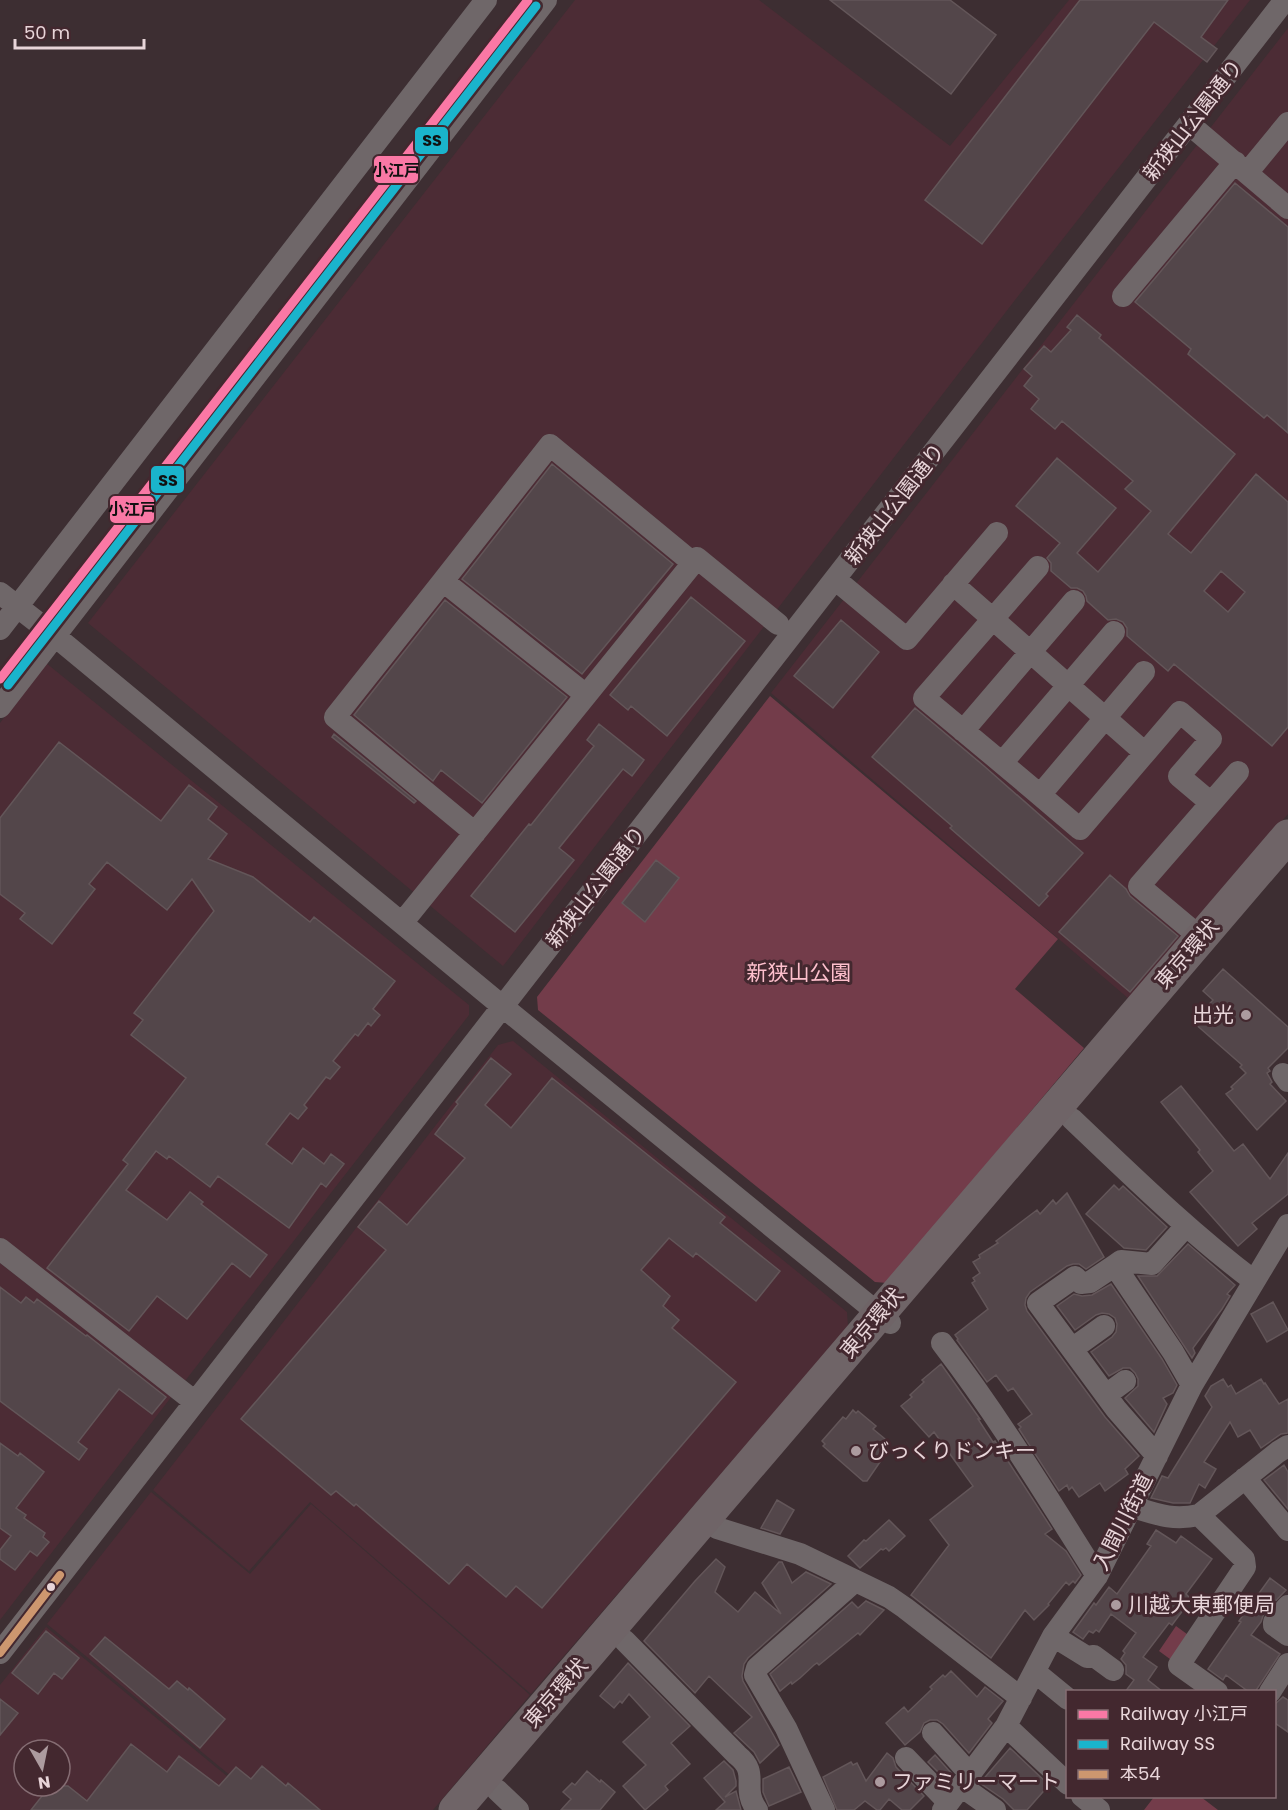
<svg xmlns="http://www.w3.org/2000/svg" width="1288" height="1810" font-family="Poppins,'Noto Sans JP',sans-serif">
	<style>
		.built { fill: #4c2c35; fill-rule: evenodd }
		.green { fill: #733c4a }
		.building { fill: #53464a; stroke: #635659; stroke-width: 1.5; fill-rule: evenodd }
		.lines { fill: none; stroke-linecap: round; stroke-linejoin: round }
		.minor { stroke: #6f6769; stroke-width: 22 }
		.highway { stroke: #6f6467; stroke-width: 33 }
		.bus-1-casing { stroke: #43282f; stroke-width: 12 }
		.bus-1 { stroke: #cd976f; stroke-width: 8 }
		.rail-1-casing { stroke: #43282f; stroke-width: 14 }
		.rail-2-casing { stroke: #43282f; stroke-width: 14 }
		.rail-1 { stroke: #fa78a5; stroke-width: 9 }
		.rail-2 { stroke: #1ab4cc; stroke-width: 9 }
		.poi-dot { fill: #ac9b9f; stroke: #43282f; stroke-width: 2 }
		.bus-dot { fill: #e8d5d9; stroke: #43282f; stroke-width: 2 }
		.labels { text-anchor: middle; stroke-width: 6; stroke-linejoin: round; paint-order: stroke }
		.street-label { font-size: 21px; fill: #e8d5d9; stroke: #43282f }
		.park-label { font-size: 21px; fill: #fdbfcc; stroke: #43282f }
		.poi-label { font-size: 21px; fill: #e8d5d9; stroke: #43282f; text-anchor: start }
		.line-badge { stroke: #43282f; stroke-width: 2 }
		.pale-badge-label { font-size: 16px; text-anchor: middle; font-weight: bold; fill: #111 }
	</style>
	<rect width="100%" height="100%" fill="#3d2e32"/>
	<path class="built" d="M575 0H759L950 146 1069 0H1250L1015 300 503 966 88 623Z
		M1288 28V814L1129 999 771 693Z
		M46 663 469 1005V1015L185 1381 0 1238V723Z
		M513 1041 847 1312 848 1327 531 1694 310 1502 249 1571 153 1490 498 1045Z
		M0 1263 172 1396 0 1620Z
		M151 1492 250 1574 311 1504 530 1695 433 1810H272L47 1624Z
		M46 1627 268 1810H0V1685ZM24 1750H60V1786H24Z"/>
	<path class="green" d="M770 696 1058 939 1015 989 1084 1048 887 1283 875 1282 538 1010 537 997Z
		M1176 1626 1191 1637 1174 1662 1159 1651Z
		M1154 1797H1201L1218 1810H1144Z"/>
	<path class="building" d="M830 0H950L996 35 951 94Z
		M1080 0H1228L1201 37 1217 49 1207 62 1154 22 982 244 925 200Z
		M1235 183 1288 227V433L1267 415 1264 418 1188 354 1191 349 1135 302Z
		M1077 315 1101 335 1099 338 1235 454 1168 534 1191 553 1256 474 1288 502V727L1272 746 1174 664 1168 671 1127 636V628L1123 622 1116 619 1108 620 1087 601 1086 596 1083 591 1077 588H1071L1051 571V563L1047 558 1060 543 1016 506 1057 458 1116 508 1077 553 1098 572 1151 511 1125 489 1133 481 1062 421 1055 429 1031 409 1039 399 1024 386 1032 376 1024 369 1044 346 1051 352 1071 330 1067 327ZM1221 571 1245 592 1228 612 1204 591Z
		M552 464 673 564 582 674 462 579Z
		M691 597 745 641 667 736 631 706 628 710 610 695Z
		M445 600 567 697 482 803 441 770 433 781 354 715Z
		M841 620 879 652 833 708 794 676Z
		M915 708 984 766 1083 853 1046 894 1048 896 1039 906 950 828 952 826 872 757Z
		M599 724 644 760 632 776 623 769 559 848 574 860 515 932 471 896 529 824 531 825 594 746 587 740Z
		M334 734 416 801 414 803 332 737Z
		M59 742 161 821 189 785 217 807 208 819 227 834 208 859 253 877 310 922 314 917 395 981 373 1009 380 1015 371 1026 368 1023 358 1036 355 1034 333 1061 340 1067 330 1079 326 1077 304 1105 307 1108 298 1119 290 1113 266 1144 292 1164 303 1148 324 1164 331 1154 344 1164 326 1187 321 1183 289 1228 218 1176 210 1187 169 1156 167 1159 156 1151 126 1190 167 1220 190 1192 203 1202 201 1204 267 1255 250 1277 232 1263 187 1319 157 1296 129 1331 47 1268 128 1164 123 1160 186 1078 131 1035 143 1020 134 1013 214 911 192 879 167 910 107 862 89 884 95 889 52 944 20 919 25 913 0 894V818Z
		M656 860 679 878 645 922 622 903Z
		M1110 875 1126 889 1130 896 1178 936 1130 992 1059 932Z
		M1223 969 1288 1027V1048L1268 1068 1270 1071 1267 1073 1272 1082 1270 1084 1286 1101 1257 1130 1226 1094 1233 1089 1231 1087 1246 1073 1240 1067 1242 1065 1193 1022 1213 1000 1203 991Z
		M491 1058 511 1074 485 1105 511 1128 552 1078 725 1217 720 1223 780 1271 756 1301 696 1253 693 1257 669 1238 641 1270 670 1296 663 1306 679 1320 672 1328 736 1382 542 1608 516 1586 506 1597 467 1564 449 1584 356 1504 354 1506 336 1491 331 1495 241 1419 386 1250 358 1227 379 1201 407 1225 465 1158 435 1134 458 1104 456 1102Z
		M1181 1086 1234 1151 1243 1144 1270 1179 1288 1153V1194L1252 1223 1257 1229 1238 1246 1190 1192 1213 1171 1198 1152 1200 1150 1161 1102Z
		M1114 1185 1119 1190 1123 1186 1167 1227 1146 1250 1124 1248 1086 1214Z
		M1067 1193 1104 1257 1086 1269 1079 1264H1073L1067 1266 1030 1292 1026 1298 1025 1305 1027 1311 1105 1417 1139 1456 1125 1469 1128 1474 1105 1491 1100 1483 1079 1497 1072 1487 1069 1490 1067 1485 1059 1491 1019 1429 1021 1427 1018 1424 1032 1414 1013 1388 1008 1391 996 1375 987 1382 957 1340 958 1339 955 1335 988 1309 972 1283 975 1281 973 1278 980 1273 973 1262 980 1258 979 1255 998 1243 996 1241 1037 1210 1040 1214 1053 1200 1056 1204Z
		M1188 1244 1235 1285 1227 1294 1230 1296 1222 1309 1193 1348 1195 1353 1192 1358 1138 1276H1157Z
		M1111 1284 1162 1359 1177 1385 1173 1393 1163 1398 1167 1404 1154 1432 1125 1398 1138 1386V1379L1135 1373 1130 1368H1123L1109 1376 1091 1352 1112 1337 1116 1332 1117 1324 1115 1318 1109 1314 1102 1313 1096 1315 1075 1330 1057 1306 1074 1294 1082 1296 1092 1295Z
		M0 1287 21 1303 26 1297 34 1303 37 1299 86 1336 87 1335 166 1397 152 1414 119 1389 78 1442 87 1449 79 1460 0 1401Z
		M1273 1302 1288 1330 1267 1342 1251 1314Z
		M941 1364 980 1419H978L993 1442 995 1441 1052 1529 1045 1534 1066 1551 1081 1575 1075 1583 1073 1581 1069 1585 1066 1582 1048 1604 1049 1605 1034 1620 1025 1610 991 1658 911 1595 949 1545 930 1520 973 1486 934 1432 929 1437 901 1406 912 1397 910 1395 924 1382 922 1380Z
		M1223 1379 1228 1387 1231 1385 1236 1394 1261 1379 1264 1384 1265 1383 1279 1404 1288 1399V1433L1281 1434 1261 1448 1250 1430 1238 1437 1230 1422 1204 1462 1216 1469 1205 1488 1199 1484 1190 1503H1173L1151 1498 1162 1476 1168 1478 1212 1407 1205 1396 1211 1386Z
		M853 1410 856 1413 858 1411 876 1426 873 1429 890 1443 879 1456 882 1459 867 1481H863L823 1446 825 1444 822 1441 843 1417 846 1419Z
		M0 1443 18 1456 20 1453 44 1472 16 1508 26 1515 24 1518 45 1533 43 1537 49 1542 37 1556 30 1551 15 1570 0 1559V1550L11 1536 0 1528Z
		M1284 1465 1288 1472V1509L1264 1480Z
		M777 1500 794 1510 780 1534 761 1528Z
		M889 1520 905 1536 889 1551 886 1548 883 1550 881 1549 860 1568 848 1556 864 1540 866 1541Z
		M1156 1530 1176 1543 1181 1536 1212 1559 1186 1594 1189 1597 1181 1607 1184 1609 1172 1625 1169 1623 1143 1657 1157 1667 1148 1680 1163 1692H1125L1134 1680 1126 1674V1665L1121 1659 1125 1653 1123 1651 1136 1633 1111 1614 1099 1632 1096 1630 1093 1633 1089 1631 1083 1639 1073 1632 1094 1603 1096 1605 1109 1587 1117 1594 1151 1546 1147 1544Z
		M716 1559 725 1567 715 1592 738 1612 755 1592 781 1614 762 1583 779 1562H782L792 1583 806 1572 831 1584 748 1658 744 1664 742 1676 743 1681 779 1745 760 1763 754 1752 734 1733 752 1717 709 1676 695 1693 644 1641 695 1581Z
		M1270 1578 1286 1590 1264 1613 1261 1622 1251 1635 1280 1654 1255 1692H1249L1226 1675 1223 1680 1208 1669 1241 1622 1239 1621Z
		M866 1601 884 1610 860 1635 858 1633 819 1665 817 1663 814 1665 800 1678 792 1684 791 1682 780 1691 770 1674 852 1602 858 1608Z
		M46 1631 79 1658 62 1679 54 1673 38 1694 12 1673Z
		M105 1637 169 1689 177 1681 188 1690 189 1688 225 1719 200 1748 90 1654Z
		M628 1663 690 1726 671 1743 690 1764 665 1786 668 1790 645 1810 623 1786 646 1765 623 1742 650 1717 629 1694 622 1703 620 1701 614 1708 600 1696Z
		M951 1671 977 1697 985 1687 1003 1701 988 1719 992 1723 969 1753 943 1724 937 1720H930L924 1723 920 1732 905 1745 886 1723 904 1707 908 1712 932 1689 930 1687 943 1675 945 1677Z
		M1283 1697 1288 1700V1732L1275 1723V1704Z
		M0 1699 18 1713 0 1735Z
		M131 1744 167 1772 179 1756 219 1786 236 1767 251 1779 262 1766 286 1786 288 1783 320 1810H31L50 1786H68L87 1801Z
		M1010 1748 1049 1785 1027 1810H1014L1003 1799 980 1783Z
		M887 1753 893 1758 896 1767 924 1796 910 1810H902L889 1799 880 1810H877L865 1801 854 1810H837L823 1777 851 1762 853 1765 857 1763 866 1781Z
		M935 1755 953 1775 947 1781 928 1762Z
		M724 1761 733 1770 736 1781V1786L725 1797 736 1791 741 1810H716L725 1802 704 1778Z
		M789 1767 801 1792 769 1806 763 1792V1779Z
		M587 1771 600 1782 601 1780 615 1792 600 1810H561L571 1799 563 1792 572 1783 575 1785Z"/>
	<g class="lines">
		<path class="minor" d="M1189 124 1288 208
			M1247 173 1288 123
			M1123 296 1235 162
			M836 580 907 639 997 533
			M443 581 550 445 693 563
			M953 584C1017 640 1081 697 1145 753L1080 829 1040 795 1144 672
			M0 593 55 636 502 1006 890 1323
			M0 629 486 0
			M0 707 546 0
			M963 731 1074 601
			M1145 753 1180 712 1211 739 1179 776 1211 803
			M1002 763 924 698 1038 567
			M1040 795 1002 763 1114 632
			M475 833 335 717 443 581 586 695
			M402 923 697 558 778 624
			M1201 938 1139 886 1238 772
			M1283 1074 1288 1081
			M1072 1119C1131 1175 1189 1232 1254 1281
			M0 1249 195 1402
			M1114 1266 1121 1261 1152 1264 1186 1226
			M942 1343C999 1417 1047 1497 1097 1576
			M1072 1349 1104 1326
			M1106 1395 1125 1381
			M1157 1456 1116 1409 1038 1303 1075 1277 1081 1283 1090 1282 1114 1266 1119 1272 1173 1352 1192 1385
			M1245 1478 1288 1530
			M1130 1506C1156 1514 1172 1521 1199 1515L1278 1452 1288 1446
			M1199 1515 1244 1559 1245 1567 1179 1665 1217 1692
			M717 1528 800 1554 889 1597 905 1608 1021 1698
			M1288 1606 1274 1622V1625L1288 1635
			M1053 1636 1087 1657 1094 1656 1113 1670
			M625 1641 737 1755C761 1774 740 1787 757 1810
			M0 1653 1285 0
			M1035 1672 1068 1699
			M1270 1692 1288 1664
			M1006 1726 1068 1784
			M933 1733 970 1774
			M906 1758 948 1802
			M961 1786 995 1810
			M497 1790 518 1810
			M1082 1796 1099 1810
			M824 1810 786 1728 755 1675 757 1668 855 1581
			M943 1810 1006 1726 1053 1636 1097 1576 1192 1385 1288 1225"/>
		<path class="highway" d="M455 1810C734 1487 1010 1161 1288 836"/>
		<defs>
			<path id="bus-1" d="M0 1653 60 1575"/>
		</defs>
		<use href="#bus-1" class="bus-1-casing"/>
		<use href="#bus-1" class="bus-1"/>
		<defs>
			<path id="rail-1" d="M0 679 528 0"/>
			<path id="rail-2" d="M8 685 536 6"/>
		</defs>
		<use href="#rail-1" class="rail-1-casing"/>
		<use href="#rail-2" class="rail-2-casing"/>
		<use href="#rail-1" class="rail-1"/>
		<use href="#rail-2" class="rail-2"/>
	</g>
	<g class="poi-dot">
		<circle cx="1246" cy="1015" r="6"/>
		<circle cx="856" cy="1451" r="6"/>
		<circle cx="1116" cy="1605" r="6"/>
		<circle cx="880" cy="1782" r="6"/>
	</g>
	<circle class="bus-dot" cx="51" cy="1587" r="5"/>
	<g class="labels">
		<g class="street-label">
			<text transform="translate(1193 120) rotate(-52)" y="7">新狭山公園通り</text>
			<text transform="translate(895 504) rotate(-52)" y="7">新狭山公園通り</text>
			<text transform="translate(596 887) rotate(-52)" y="7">新狭山公園通り</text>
			<text transform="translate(1187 954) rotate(-49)" y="7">東京環状</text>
			<text transform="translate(872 1323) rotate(-50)" y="7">東京環状</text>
			<text transform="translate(1123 1522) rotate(-63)" y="7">入間川街道</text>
			<text transform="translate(556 1693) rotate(-49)" y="7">東京環状</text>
		</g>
		<g class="park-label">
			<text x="799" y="980">新狭山公園</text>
		</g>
		<g class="poi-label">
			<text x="1234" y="1022" text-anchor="end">出光</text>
			<text x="868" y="1458">びっくりドンキー</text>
			<text x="1128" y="1612">川越大東郵便局</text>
			<text x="892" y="1789">ファミリーマート</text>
		</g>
	</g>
	<g class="line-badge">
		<rect x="414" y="126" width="35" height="29" rx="6" fill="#1ab4cc"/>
		<rect x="373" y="155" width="46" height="29" rx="6" fill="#fa78a5"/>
		<rect x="150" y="465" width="35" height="29" rx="6" fill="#1ab4cc"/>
		<rect x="109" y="495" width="46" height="29" rx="6" fill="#fa78a5"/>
	</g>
	<g class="pale-badge-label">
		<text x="432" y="146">SS</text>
		<text x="396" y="176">小江戸</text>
		<text x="168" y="486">SS</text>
		<text x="132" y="515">小江戸</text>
	</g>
	<rect x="1066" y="1690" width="210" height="108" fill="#43282f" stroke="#856d73" stroke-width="1.5"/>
	<rect x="1078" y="1710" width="30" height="9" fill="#fa78a5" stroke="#856d73" stroke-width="1.5"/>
	<text x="1120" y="1720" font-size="18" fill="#e8d5d9">Railway 小江戸</text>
	<rect x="1078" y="1740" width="30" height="9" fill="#1ab4cc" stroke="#856d73" stroke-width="1.5"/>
	<text x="1120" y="1750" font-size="18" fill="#e8d5d9">Railway SS</text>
	<rect x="1078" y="1770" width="30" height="9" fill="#cd976f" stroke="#856d73" stroke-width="1.5"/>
	<text x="1120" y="1780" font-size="18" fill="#e8d5d9">本54</text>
	<g transform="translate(42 1768) rotate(171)"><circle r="28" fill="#43282f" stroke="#856d73" stroke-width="1.5"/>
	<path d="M0-4.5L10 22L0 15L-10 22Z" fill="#ac9b9f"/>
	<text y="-9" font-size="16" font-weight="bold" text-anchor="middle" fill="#e8d5d9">N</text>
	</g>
	<path d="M15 39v9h129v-9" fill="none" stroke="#e8d5d9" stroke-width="3"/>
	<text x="24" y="39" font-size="18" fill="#e8d5d9" stroke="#43282f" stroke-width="4.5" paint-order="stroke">50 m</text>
</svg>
